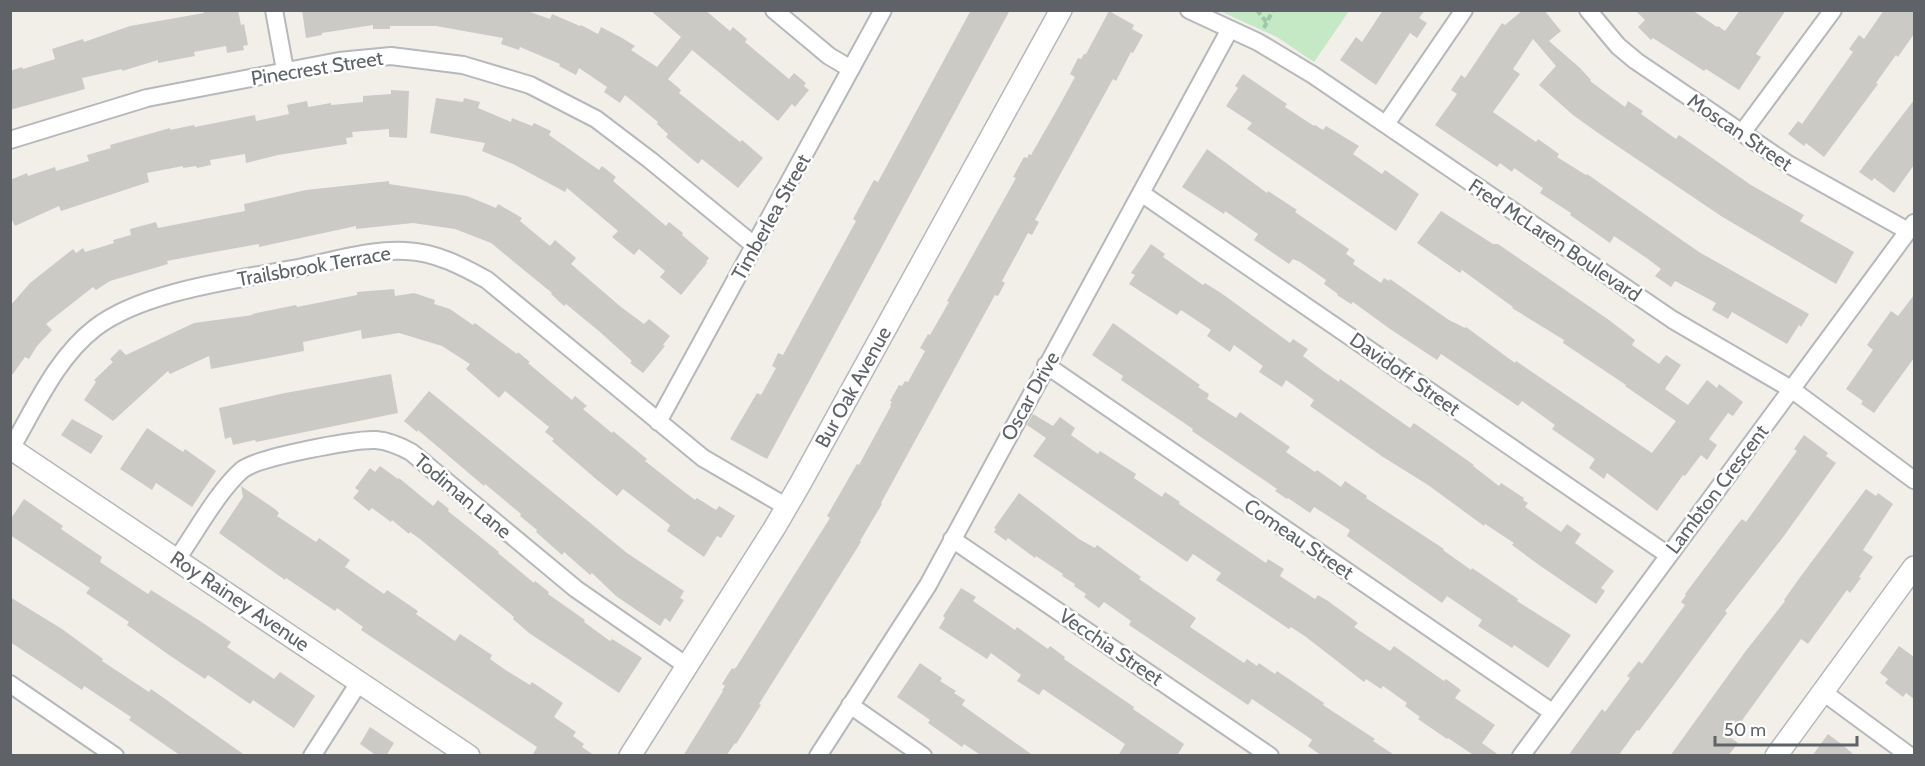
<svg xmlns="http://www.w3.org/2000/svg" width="1925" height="766" font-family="Cabin,sans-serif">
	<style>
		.green { fill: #c5e8c5 }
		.building { fill: #cccac5 }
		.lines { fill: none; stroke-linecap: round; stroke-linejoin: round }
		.minor-casing { stroke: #b5b8bc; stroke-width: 20 }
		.tertiary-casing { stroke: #b5b8bc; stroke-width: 24 }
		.path { stroke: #9cc7a9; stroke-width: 4; stroke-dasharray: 6 3; stroke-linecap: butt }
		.minor { stroke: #fff; stroke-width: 16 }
		.tertiary { stroke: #fff; stroke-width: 21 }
		.labels { text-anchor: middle; stroke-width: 5; stroke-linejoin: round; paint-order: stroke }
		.street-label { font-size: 20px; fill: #5f6368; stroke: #fff }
	</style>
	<rect width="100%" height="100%" fill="#f1efe8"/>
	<path class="green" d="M1220 11H1349L1314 62 1277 37Z"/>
	<path class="building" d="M203 10H238L241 25 244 24 248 45 243 46 244 50 227 53 226 46 194 52 195 56 158 63V60L122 71V69L82 78 85 89 10 110V71L22 67 23 69 55 59 52 49 83 39 84 42 130 26 204 13Z
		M302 10H525L550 19 552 14 580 26 581 25 598 34 601 27 622 38 635 46 631 50 657 67 681 37 650 10H705L730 31 733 27 747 39 745 42 789 79 794 73 806 83 804 86 809 90 795 107 792 104 778 121 692 50 668 79 681 90 679 93 740 142 742 140 763 158 738 188 702 159 698 164 666 137 668 134 657 124 658 122 625 95 620 103 604 92 607 87 579 68 576 75 559 66 560 64 520 47 519 50 501 44 503 38 436 26H390V29H373V25L322 33V35L306 38Z
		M971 10H1010L767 459 730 439 757 393 761 395 776 368 772 366 778 353 783 355 803 318 856 221 853 219 874 180 878 182Z
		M1383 10H1425L1419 18 1427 23 1417 38 1410 33 1376 85 1340 60 1356 37 1362 42Z
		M1523 10H1544L1561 31 1549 41 1580 68 1591 80 1590 81 1625 107 1628 101 1643 111 1641 114 1676 139 1679 135 1751 185 1804 215 1800 221 1854 252 1836 284 1721 216 1598 133 1573 115 1539 85 1556 66 1533 39 1513 69 1520 74 1493 112 1536 142 1538 139 1559 154 1557 157 1586 175 1587 174 1699 252 1809 314 1801 327 1799 325 1787 344 1732 312 1728 319 1712 310 1716 303 1675 281 1671 287 1655 276 1661 269 1648 259 1614 236 1610 243 1570 215 1571 213 1540 193 1543 188 1514 168 1512 172 1500 163 1497 167 1435 125 1457 94 1451 90 1461 75 1465 78 1502 23 1505 25Z
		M1635 10H1692L1717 27 1718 26 1725 31 1740 10H1786L1756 54 1761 57 1739 90 1706 69 1704 71 1653 38 1651 40 1638 27 1645 20Z
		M1884 10H1914V34L1898 57 1896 55 1876 83 1878 84 1824 157 1806 143 1804 146 1788 134 1798 121 1802 124 1853 52 1849 49 1859 35 1864 39Z
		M1109 11 1134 25 1132 29 1143 35 1133 53 1131 52 1116 81 1113 79 1035 220 1039 222 1032 235 1028 233 1002 281 1005 283 998 296 995 295 973 335 881 503 882 504 860 541 861 542 759 704 761 705 736 744 735 743 726 756H683L723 691 722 690 725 686 722 684 732 668 734 669 737 666 830 518 827 516 857 464 859 465 891 406 890 405 892 402 890 401 899 385 902 386 905 381 908 382 925 351 920 348 928 334 930 335 949 302 947 301 1016 178 1013 177 1024 157 1027 158 1029 154 1031 155 1058 108 1075 77 1070 74 1078 58 1081 59 1084 54H1086Z
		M1243 74 1287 104 1285 107 1314 126 1315 125 1323 130 1326 126 1359 146 1353 154 1382 174 1385 170 1419 194 1396 231 1247 129 1252 123 1226 106 1238 88 1235 86Z
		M391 90 409 91 407 138 389 137V129L352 132 353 137 346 138 347 144 278 155 246 163 245 154 210 160 211 165 197 168 196 166 183 168V166L147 173 149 182 61 211 59 206 15 226 10 216V180L27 173 28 176 55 167 56 171 89 161 87 155 111 148 110 145 170 128V130L194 125 195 127 255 115 256 121 289 114 287 105 307 101 308 107 331 103V105L363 102V96L391 94Z
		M436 98 463 102 464 98 480 102 478 108 511 122 512 118 532 126 534 123 551 131 549 135 599 170 602 166 616 177 613 181 666 226 669 222 683 233 682 235 709 258 706 262 707 263 681 295 660 277 665 271 639 249 634 255 612 237 618 231 567 188 565 192 513 164 482 151 485 143 430 133Z
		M1914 100V165L1894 193 1874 178 1872 181 1859 172Z
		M1207 149 1267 193 1268 191 1297 210 1295 212 1349 249 1346 254 1355 260 1353 264 1381 283 1384 278 1389 281 1390 279 1449 320 1465 328 1466 327 1515 363 1516 361 1652 453 1676 421 1625 386 1626 385 1563 343 1564 340 1512 308 1513 307 1462 270 1460 273 1417 243 1441 211 1493 244H1498L1609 320 1635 340 1632 345 1659 364 1666 355 1681 365 1665 389 1688 405 1707 380 1717 388 1719 384 1743 402 1733 416 1728 413 1709 439 1717 445 1707 460 1701 455 1685 476 1683 475 1657 511 1607 473 1604 479 1589 468 1595 459 1552 429 1555 425 1522 401 1518 406 1441 354 1437 360 1390 329 1353 302 1351 304 1337 295 1338 294 1324 284 1326 280 1300 262 1293 259 1289 264 1254 240 1258 234 1225 211 1224 214 1182 187Z
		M389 181V184L467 196 496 208 498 204 522 218 520 221 550 246 555 240 576 258 571 264 621 307 644 324 649 319 670 336 663 345 665 346 643 373 630 363 632 361 600 332 566 304 564 306 551 294 552 293 491 243 455 229 413 223 356 229V226L259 247V244L203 254 167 261 168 264 110 281 96 290 93 287 46 324 52 330 37 346 29 359 25 357 10 378V306L30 283 73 249 76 253 83 248 85 252 114 243 113 240 131 235 130 229 156 222 158 228 245 211 244 204 306 190Z
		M1151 244 1165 254 1163 257 1203 285 1205 283 1221 293 1290 343 1293 339 1308 349 1303 356 1323 371 1339 382 1340 379 1410 428 1414 423 1474 465 1473 466 1477 469 1499 486 1501 483 1524 498 1523 500 1528 503 1525 507 1561 532 1567 524 1581 534 1575 543 1614 571 1601 588 1605 591 1596 604 1539 565 1512 545 1514 543 1485 524 1484 526 1428 485 1383 457 1310 406 1314 400 1286 380 1282 387 1259 372 1263 366 1234 345 1230 352 1207 336 1211 330 1181 310 1177 315 1129 284 1135 275 1131 273Z
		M394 289 395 296 414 293 435 300 434 304 450 309 473 325 475 323 517 354 518 352 530 362 528 363 572 400 575 396 587 406 583 409 612 433 613 431 647 459 645 461 673 483 695 500 697 498 716 510 719 506 735 516 721 538 717 536 704 557 667 531 670 525 623 489 617 496 596 479 552 441 554 439 545 432 549 427 505 391 499 398 466 369 470 364 442 346 399 333 362 339 361 330 303 342 304 351 211 369 209 356 170 374 168 371 113 421 84 400 96 382 94 380 113 362 110 359 120 349 126 355 194 323 253 315 252 314 296 305 297 307 357 295V292Z
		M1914 295V358L1874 413 1861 404 1863 401 1846 389 1873 350 1867 345 1881 325 1891 311 1898 316Z
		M1113 323 1200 385 1198 387 1209 394 1207 399 1236 418 1240 412 1290 447 1286 452 1315 472 1317 470 1341 487 1345 481 1367 496 1366 498 1444 549 1443 550 1471 570 1472 568 1518 599 1517 601 1571 635 1548 668 1514 645 1512 648 1478 626 1482 620 1447 596 1442 603 1347 536 1350 530 1314 507 1310 513 1288 498 1287 499 1275 491 1277 489 1192 431 1193 429 1121 380 1123 376 1092 355Z
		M391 374 398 413 256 442 255 440 233 445 231 437 225 439 219 408 285 393Z
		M429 391 627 553 684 591 680 598 684 600 670 622 665 618 660 626 616 596 592 573 590 575 564 552 562 555 536 532 537 530 520 516 521 514 485 484 484 486 418 430 417 432 404 421Z
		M1033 414 1053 426 1060 417 1075 428 1071 435 1098 454 1100 451 1136 474 1134 478 1162 497 1165 492 1180 502 1179 504 1266 563 1268 559 1284 569 1280 576 1315 599 1318 595 1328 601 1358 623 1354 627 1390 651 1394 646 1444 681 1446 679 1461 690 1455 698 1495 725 1482 743 1500 756H1475L1448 738 1447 739 1418 719 1420 717 1405 706 1407 703 1383 686 1381 689 1366 679 1364 682 1306 637 1291 627 1289 629 1216 580 1221 573 1193 554 1187 562 1033 456 1046 438 1027 425Z
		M72 419 103 436 91 454 61 435Z
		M147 428 183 452 185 449 216 471 192 507 156 483 152 490 120 469Z
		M1804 435 1828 453 1826 456 1836 463 1784 536 1725 611 1727 613 1676 682 1639 731 1637 730 1618 756H1568L1602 709 1605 712 1630 678 1627 676 1639 661 1642 664 1685 605 1681 602 1686 595 1685 594 1737 525 1742 519 1746 522 1797 451 1794 449Z
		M380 466 398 479 399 478 433 506 438 500 449 509 448 511 499 552 498 553 534 583 535 581 549 592 548 594 585 620 584 622 610 641 612 639 639 656 642 658 619 693 529 633 513 619 514 617 420 539 410 532 409 534 392 520 391 522 372 508 369 511 353 498 359 491 355 488 370 468 375 472Z
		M241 486 275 509 279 513 277 516 316 542 319 538 350 560 345 567 384 594 387 590 418 611 416 614 455 641 460 634 492 655 490 659 504 669 530 685 532 682 563 703 554 717 576 732 573 736 584 744 582 747 595 756H532L537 747 361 630 363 627 337 608 335 611 286 578 285 580 219 533 243 497Z
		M1866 489 1876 496 1878 493 1893 504 1863 550 1873 557 1859 577 1861 578 1850 593 1847 590 1808 644 1801 639 1730 737 1738 743 1728 756H1670L1745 652 1785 601 1784 600 1801 576Z
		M1019 493 1079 539 1095 548 1097 545 1141 577 1139 579 1196 618 1190 627 1244 663 1247 659 1257 666 1259 663 1275 674 1277 671 1324 703 1323 705 1375 739 1373 741 1396 756H1322L1308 746 1312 740 1308 737 1252 699 1248 705 1129 625 1131 621 1104 602 1099 608 1084 597 1086 594 1074 586 1075 584 1062 576 1063 574 1036 556 1035 558 1008 538 1006 541 994 532 996 529 994 528Z
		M24 499 63 526 61 529 102 557 100 562 148 594 151 590 200 621 231 642 227 647 274 679 280 672 315 696 294 728 253 700 250 704 208 675 205 679 169 655 127 625 129 622 86 593 90 588 10 535V520Z
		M961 588 976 597 973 601 1015 630 1017 627 1048 649 1050 646 1065 657 1064 659 1134 707 1133 709 1184 744 1177 756H1118L1125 744 1043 689 1039 695 1017 681 1021 675 991 653 987 659 939 628 945 618 943 616Z
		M10 597 62 629 103 659 102 661 149 692 151 689 246 756H181L129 720 131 717 84 686 82 690 57 673 10 642Z
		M1899 646 1914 657V699L1906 693 1903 697 1885 683 1888 679 1880 673Z
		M920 663 942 678 940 681 956 691 954 693 965 700 962 705 1034 756H982L964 744 962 747 928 723 930 720 897 697Z
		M370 727 394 743 386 756H377L360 744Z
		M1828 734 1844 746 1855 756H1812Z"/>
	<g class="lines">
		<defs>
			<path id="minor" d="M274 10 285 70
				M774 10 829 56 851 69
				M1189 10 1258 42 1313 75 1673 320 1791 389 1914 480
				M1588 10 1618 46 1636 61 1788 164 1908 231
				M1386 124 1464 10
				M1742 133 1833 10
				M10 140 147 98 339 61 391 56 463 65 530 85 596 119 650 160 755 246
				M1141 193 1668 555
				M1046 365 1552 712
				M658 422 883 10
				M10 450C35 408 56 358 95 328 144 290 242 279 303 267 336 260 372 249 406 251 435 252 462 266 487 280L703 458 787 507
				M952 539 1270 756
				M177 559C196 532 218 491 242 470 258 457 355 439 376 440 388 441 400 446 411 452L576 589 687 666
				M10 684 115 756
				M1823 692 1910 756
				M850 705 923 756
				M312 756 360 681
				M818 756 928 585 1230 29
				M1521 756 1914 223"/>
			<path id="tertiary" d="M10 448 469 756
				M630 756 775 527 800 484 1061 10
				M1776 756 1914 567"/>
		</defs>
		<use href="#minor" class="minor-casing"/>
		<use href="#tertiary" class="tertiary-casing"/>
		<path class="path" d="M1257 10 1267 23
			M1264 28 1273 10"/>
		<use href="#minor" class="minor"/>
		<use href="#tertiary" class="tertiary"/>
	</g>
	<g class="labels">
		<g class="street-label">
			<text transform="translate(317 68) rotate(-9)" y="7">Pinecrest Street</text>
			<text transform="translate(1740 132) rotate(34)" y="7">Moscan Street</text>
			<text transform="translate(771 217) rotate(-61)" y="7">Timberlea Street</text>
			<text transform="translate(1555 240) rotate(34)" y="7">Fred McLaren Boulevard</text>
			<text transform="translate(314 266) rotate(-10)" y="7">Trailsbrook Terrace</text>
			<text transform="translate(1405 374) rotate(35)" y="7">Davidoff Street</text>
			<text transform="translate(853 387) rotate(-61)" y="7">Bur Oak Avenue</text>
			<text transform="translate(1030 396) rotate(-61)" y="7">Oscar Drive</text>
			<text transform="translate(1717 489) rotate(-53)" y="7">Lambton Crescent</text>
			<text transform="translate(463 496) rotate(40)" y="7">Todiman Lane</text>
			<text transform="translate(1299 539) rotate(34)" y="7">Comeau Street</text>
			<text transform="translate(240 601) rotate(34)" y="7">Roy Rainey Avenue</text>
			<text transform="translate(1111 647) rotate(34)" y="7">Vecchia Street</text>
		</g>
	</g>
	<rect width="1925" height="766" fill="none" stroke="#5f6368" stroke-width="24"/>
	<path d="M1715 736v9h142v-9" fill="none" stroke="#5f6368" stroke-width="3"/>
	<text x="1724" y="736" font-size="18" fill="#5f6368" stroke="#ffffff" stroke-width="4.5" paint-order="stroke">50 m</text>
</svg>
